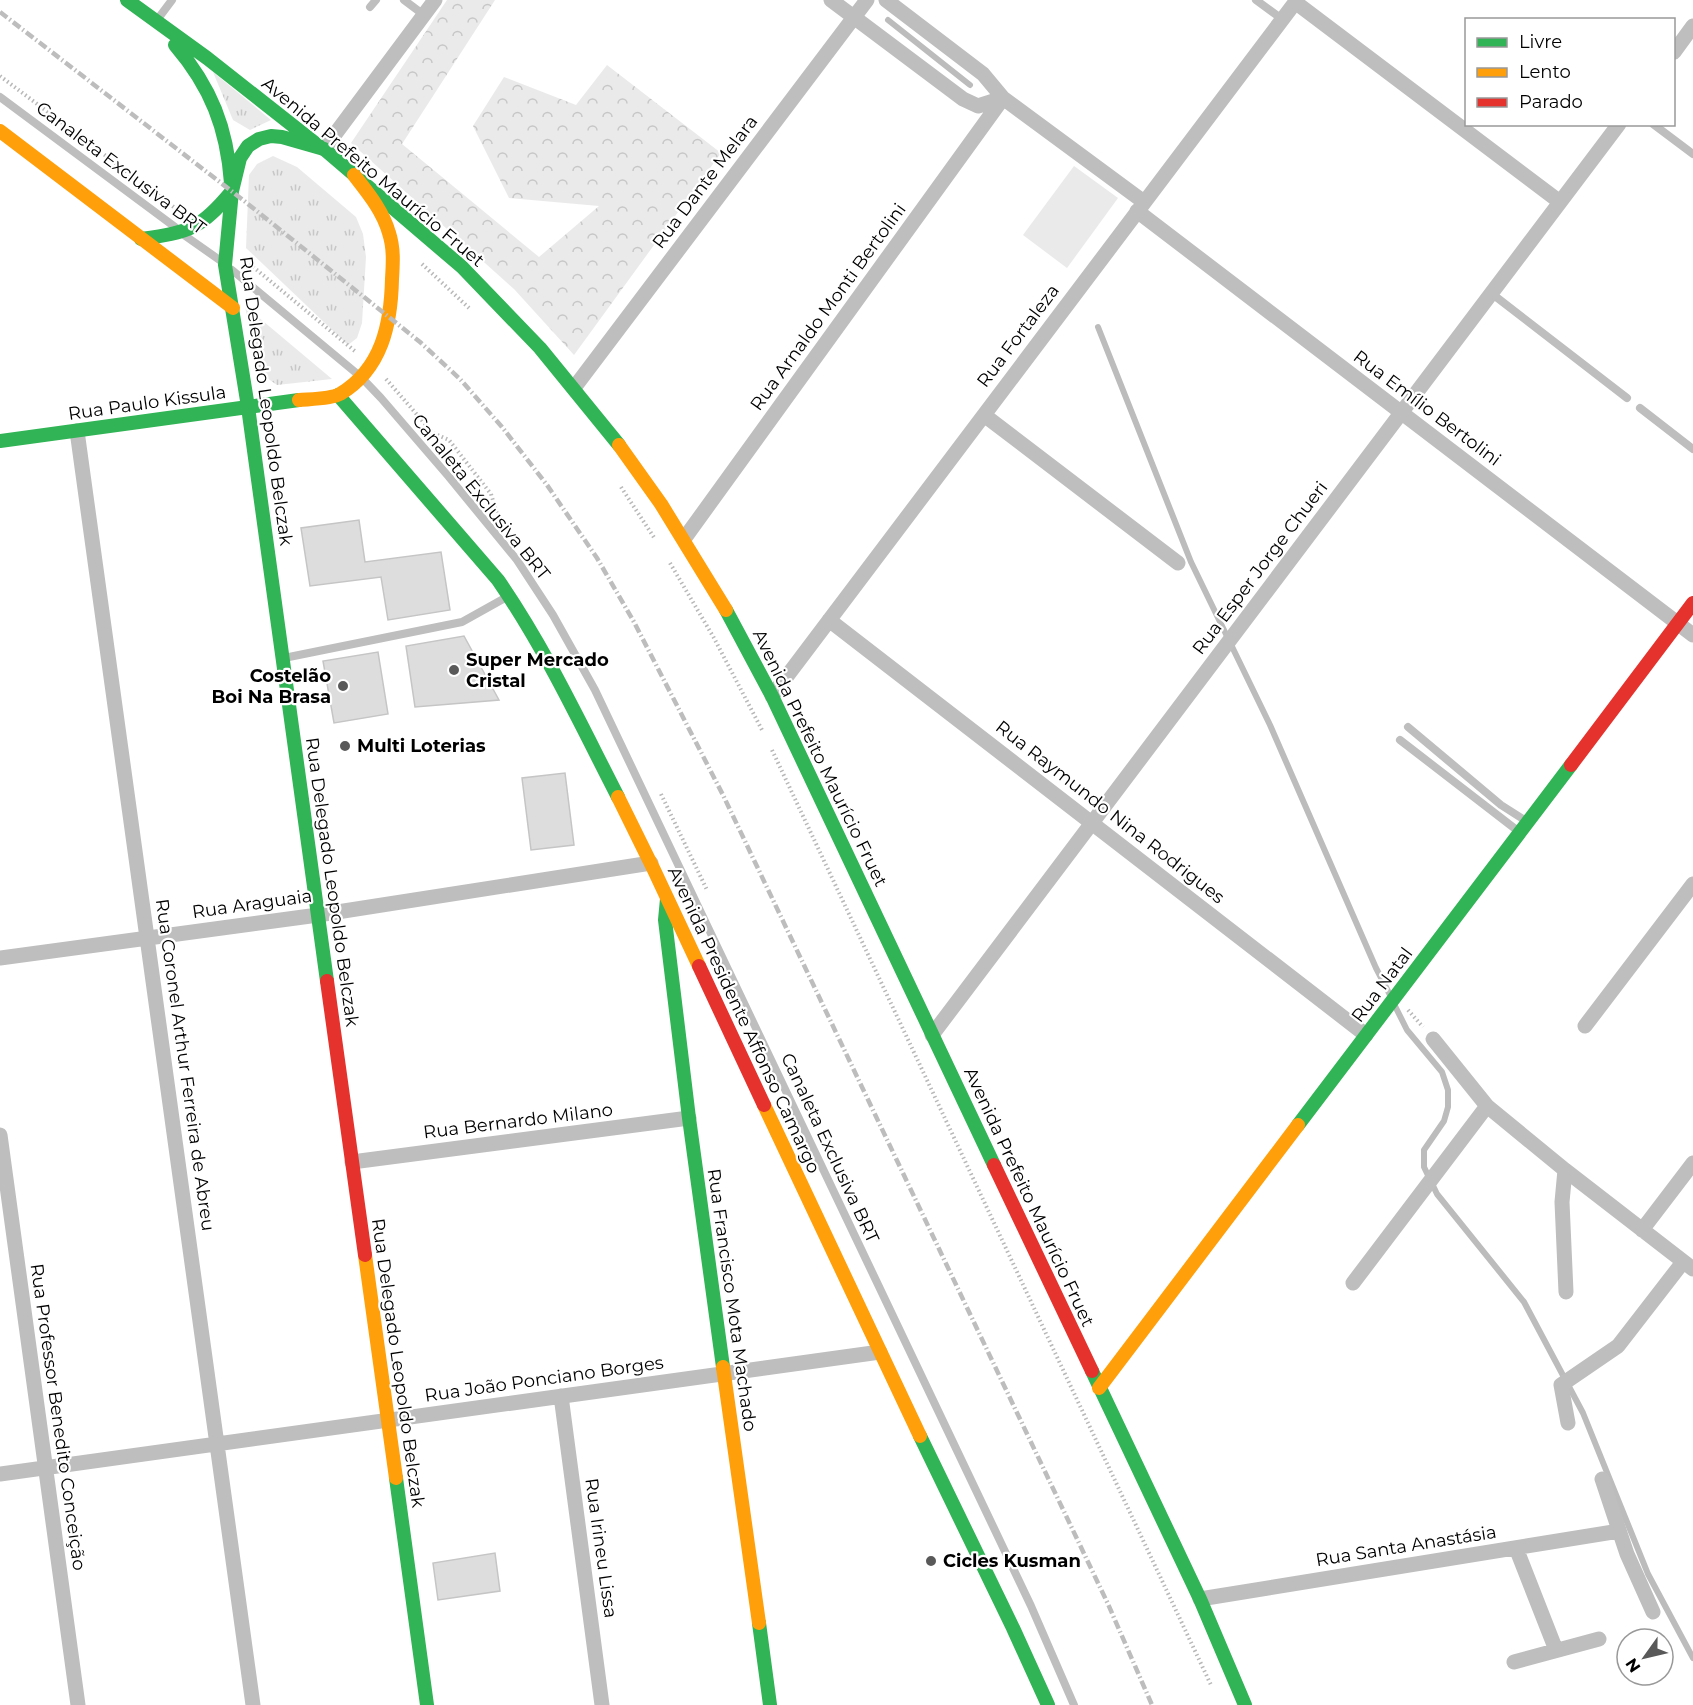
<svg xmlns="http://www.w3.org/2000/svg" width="1693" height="1705" font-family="Montserrat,sans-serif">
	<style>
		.grass { fill: url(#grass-tufts) }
		.forest { fill: url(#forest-crowns) }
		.green { fill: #eaeaea }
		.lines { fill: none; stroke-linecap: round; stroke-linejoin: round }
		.stream { stroke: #bcbcbc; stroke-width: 6 }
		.building { fill: #ddd; stroke: #c5c5c5; stroke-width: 1.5 }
		.path { stroke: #b8b8b8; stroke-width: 4; stroke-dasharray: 1.5 3; stroke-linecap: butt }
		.lane { stroke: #bebebe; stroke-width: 8 }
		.street { stroke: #bebebe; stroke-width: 15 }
		.fast { stroke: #30b455; stroke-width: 14 }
		.slow { stroke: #ff9f0a; stroke-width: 14 }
		.jam { stroke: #e5322d; stroke-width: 14 }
		.rail { stroke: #bdbdbd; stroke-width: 4.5; stroke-dasharray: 9 3 1.5 3; stroke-linecap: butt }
		.poi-dot { fill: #595959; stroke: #fff; stroke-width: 2 }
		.labels { text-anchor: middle; stroke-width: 4.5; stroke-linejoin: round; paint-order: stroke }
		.street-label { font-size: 18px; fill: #000; stroke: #fff }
		.poi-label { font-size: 18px; font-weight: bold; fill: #000; stroke: #fff; text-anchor: start }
	</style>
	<defs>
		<pattern id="grass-tufts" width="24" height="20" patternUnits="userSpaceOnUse" patternTransform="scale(1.5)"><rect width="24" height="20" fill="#eaeaea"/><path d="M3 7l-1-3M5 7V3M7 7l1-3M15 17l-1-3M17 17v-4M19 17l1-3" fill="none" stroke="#c7c7c7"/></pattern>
		<pattern id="forest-crowns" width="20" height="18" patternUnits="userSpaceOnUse" patternTransform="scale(1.5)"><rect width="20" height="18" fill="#eaeaea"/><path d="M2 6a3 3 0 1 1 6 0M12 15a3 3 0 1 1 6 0" fill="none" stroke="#c7c7c7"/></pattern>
	</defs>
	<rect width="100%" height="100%" fill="#fff"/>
	<path class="grass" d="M213 72 271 120 250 130 233 120Z
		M273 156 297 167 356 217 363 234 366 257 362 323 357 338 348 345 246 248 249 175 257 164Z
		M245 306 332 379 277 385 257 371Z"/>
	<path class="forest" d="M447 0H495L402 144 539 257 599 206 509 198 473 126 504 77 576 105 607 65 721 153 574 355 514 289 351 143Z"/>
	<path class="green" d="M1074 166 1118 198 1067 268 1023 235Z"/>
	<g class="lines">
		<path class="stream" d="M888 20 970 85
			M1098 327 1191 562 1270 725 1376 968 1390 995
			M1394 1004 1407 1030 1442 1072 1448 1090V1107L1444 1121 1424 1150V1167L1437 1194 1524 1302 1583 1413 1648 1574 1693 1658"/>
	</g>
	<path class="building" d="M359 520 365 562 441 552 450 610 388 620 381 577 310 586 301 528Z
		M464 636 499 700 415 707 406 646Z
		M378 652 388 714 334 723 323 661Z
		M565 773 574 845 531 850 522 778Z
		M495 1553 500 1591 438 1600 433 1563Z"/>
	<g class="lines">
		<path class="path" d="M0 76 179 211
			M246 261 356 352
			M422 264 469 308
			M386 379 433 433 449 440 491 494 497 514
			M621 487 655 539
			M670 563 714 638 762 730
			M772 750 1211 1685
			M661 794 707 890
			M1408 1010 1423 1027"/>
		<path class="lane" d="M404 0 424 15
			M1256 0 1282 19
			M370 7 376 0
			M157 20 172 0
			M0 97 175 227
			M1653 124 1693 154
			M184 235 221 261
			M232 270 361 377 381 398 449 477 517 560 553 615 595 690 1031 1606 1074 1705
			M1491 293 1627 398
			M1640 408 1693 449
			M284 658 462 622 505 598
			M1408 727 1501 805 1526 821
			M1400 740 1518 831"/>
		<path class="street" d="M831 0 963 99 978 106 1003 98
			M886 0 983 74 1003 98 1144 202
			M1295 2 1560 202
			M1674 52 1693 26
			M324 149 435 0
			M1137 211 1693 635
			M574 388 867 0
			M984 415 1178 563
			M77 431 253 1705
			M684 539 1003 98
			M829 620 1366 1035
			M772 696 1297 0
			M0 958 318 915 651 863
			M1585 1026 1693 884
			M932 1035 1619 124
			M1433 1039 1487 1106 1565 1170 1693 1269
			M0 1135 78 1705
			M352 1162 689 1118
			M1565 1170 1562 1202 1566 1292
			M1642 1230 1693 1163
			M1353 1283 1487 1106
			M561 1396 602 1705
			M1568 1423 1561 1385 1618 1346 1683 1262
			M0 1474 880 1352
			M1602 1479 1627 1554 1653 1612
			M1516 1548 1556 1650
			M1200 1599 1619 1531
			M1514 1662 1599 1639"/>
		<path class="fast" d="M127 0 207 58 320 147
			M175 45C211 87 227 128 231 183
			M141 239C189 232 200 230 232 191
			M338 395 498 580C545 648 580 723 618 797
			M299 400 248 407 225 265 232 191 240 158 248 146 259 139 271 136 282 137 324 149 462 267 540 348 619 445
			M0 441 248 407 327 981
			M726 610 772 696 994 1165
			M667 899 665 920 689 1118 723 1367
			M1298 1125 1571 765
			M1092 1371 1200 1599 1245 1705
			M920 1436 1013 1628 1048 1705
			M396 1478 427 1705
			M759 1623 770 1705"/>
		<path class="slow" d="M0 131 233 308
			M299 400C310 399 331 399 340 394 382 369 391 324 392 279 393 263 394 248 389 233 383 211 368 193 354 175
			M619 445 661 504 726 610
			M618 797 654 870 699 966
			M764 1105 920 1436
			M365 1255 396 1478
			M723 1367 759 1623
			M1099 1388 1298 1125"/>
		<path class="jam" d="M1571 765 1693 603
			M699 966 764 1105
			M327 981 365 1255
			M994 1165 1092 1371"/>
		<path class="rail" d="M0 12 243 200 420 342 460 379 502 427 547 485 597 558 634 622 723 795 1108 1604 1152 1705"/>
	</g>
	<g class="poi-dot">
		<circle cx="454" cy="670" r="6"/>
		<circle cx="343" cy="686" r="6"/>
		<circle cx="345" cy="746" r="6"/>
		<circle cx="931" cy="1561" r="6"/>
	</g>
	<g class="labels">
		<g class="street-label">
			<text transform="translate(121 168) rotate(37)" y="6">Canaleta Exclusiva BRT</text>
			<text transform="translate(373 172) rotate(40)" y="6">Avenida Prefeito Maurício Fruet</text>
			<text transform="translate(705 182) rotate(-53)" y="6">Rua Dante Melara</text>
			<text transform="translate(828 307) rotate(-54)" y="6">Rua Arnaldo Monti Bertolini</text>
			<text transform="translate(1018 336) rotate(-53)" y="6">Rua Fortaleza</text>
			<text transform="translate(266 401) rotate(82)" y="6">Rua Delegado Leopoldo Belczak</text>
			<text transform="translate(147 403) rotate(-8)" y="6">Rua Paulo Kissula</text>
			<text transform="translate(1427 408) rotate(37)" y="6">Rua Emílio Bertolini</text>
			<text transform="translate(481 497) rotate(51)" y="6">Canaleta Exclusiva BRT</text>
			<text transform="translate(1260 568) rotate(-53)" y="6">Rua Esper Jorge Chueri</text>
			<text transform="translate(820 758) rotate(64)" y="6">Avenida Prefeito Maurício Fruet</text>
			<text transform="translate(1110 812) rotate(38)" y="6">Rua Raymundo Nina Rodrigues</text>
			<text transform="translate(332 882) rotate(82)" y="6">Rua Delegado Leopoldo Belczak</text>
			<text transform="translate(252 904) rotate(-8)" y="6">Rua Araguaia</text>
			<text transform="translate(1382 985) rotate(-53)" y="6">Rua Natal</text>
			<text transform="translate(744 1020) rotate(65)" y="6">Avenida Presidente Affonso Camargo</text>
			<text transform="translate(185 1065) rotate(82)" y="6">Rua Coronel Arthur Ferreira de Abreu</text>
			<text transform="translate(518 1121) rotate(-7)" y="6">Rua Bernardo Milano</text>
			<text transform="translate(830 1148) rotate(65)" y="6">Canaleta Exclusiva BRT</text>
			<text transform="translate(1029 1197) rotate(65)" y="6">Avenida Prefeito Maurício Fruet</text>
			<text transform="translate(732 1300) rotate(82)" y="6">Rua Francisco Mota Machado</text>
			<text transform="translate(398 1363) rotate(82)" y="6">Rua Delegado Leopoldo Belczak</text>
			<text transform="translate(544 1379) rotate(-8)" y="6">Rua João Ponciano Borges</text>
			<text transform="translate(58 1417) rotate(82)" y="6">Rua Professor Benedito Conceição</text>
			<text transform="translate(1406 1546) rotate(-9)" y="6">Rua Santa Anastásia</text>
			<text transform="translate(601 1548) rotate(82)" y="6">Rua Irineu Lissa</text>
		</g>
		<g class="poi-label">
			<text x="466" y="666">Super Mercado<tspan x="466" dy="21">Cristal</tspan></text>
			<text x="331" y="682" text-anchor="end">Costelão<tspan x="331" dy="21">Boi Na Brasa</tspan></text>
			<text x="357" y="752">Multi Loterias</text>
			<text x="943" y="1567">Cicles Kusman</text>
		</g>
	</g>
	<rect x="1465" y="18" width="210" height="108" fill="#ffffff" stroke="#999999" stroke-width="1.5"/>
	<rect x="1477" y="38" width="30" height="9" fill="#30b455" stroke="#999999" stroke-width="1.5"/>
	<text x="1519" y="48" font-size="18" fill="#000000">Livre</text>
	<rect x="1477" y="68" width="30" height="9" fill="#ff9f0a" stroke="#999999" stroke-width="1.5"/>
	<text x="1519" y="78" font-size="18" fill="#000000">Lento</text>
	<rect x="1477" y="98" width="30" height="9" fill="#e5322d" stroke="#999999" stroke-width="1.5"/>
	<text x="1519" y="108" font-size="18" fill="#000000">Parado</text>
	<g transform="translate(1645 1657) rotate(236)"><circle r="28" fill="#ffffff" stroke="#999999" stroke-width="1.5"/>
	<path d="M0-4.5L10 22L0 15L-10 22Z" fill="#595959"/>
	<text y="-9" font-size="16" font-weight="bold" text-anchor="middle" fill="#000000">N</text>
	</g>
</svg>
